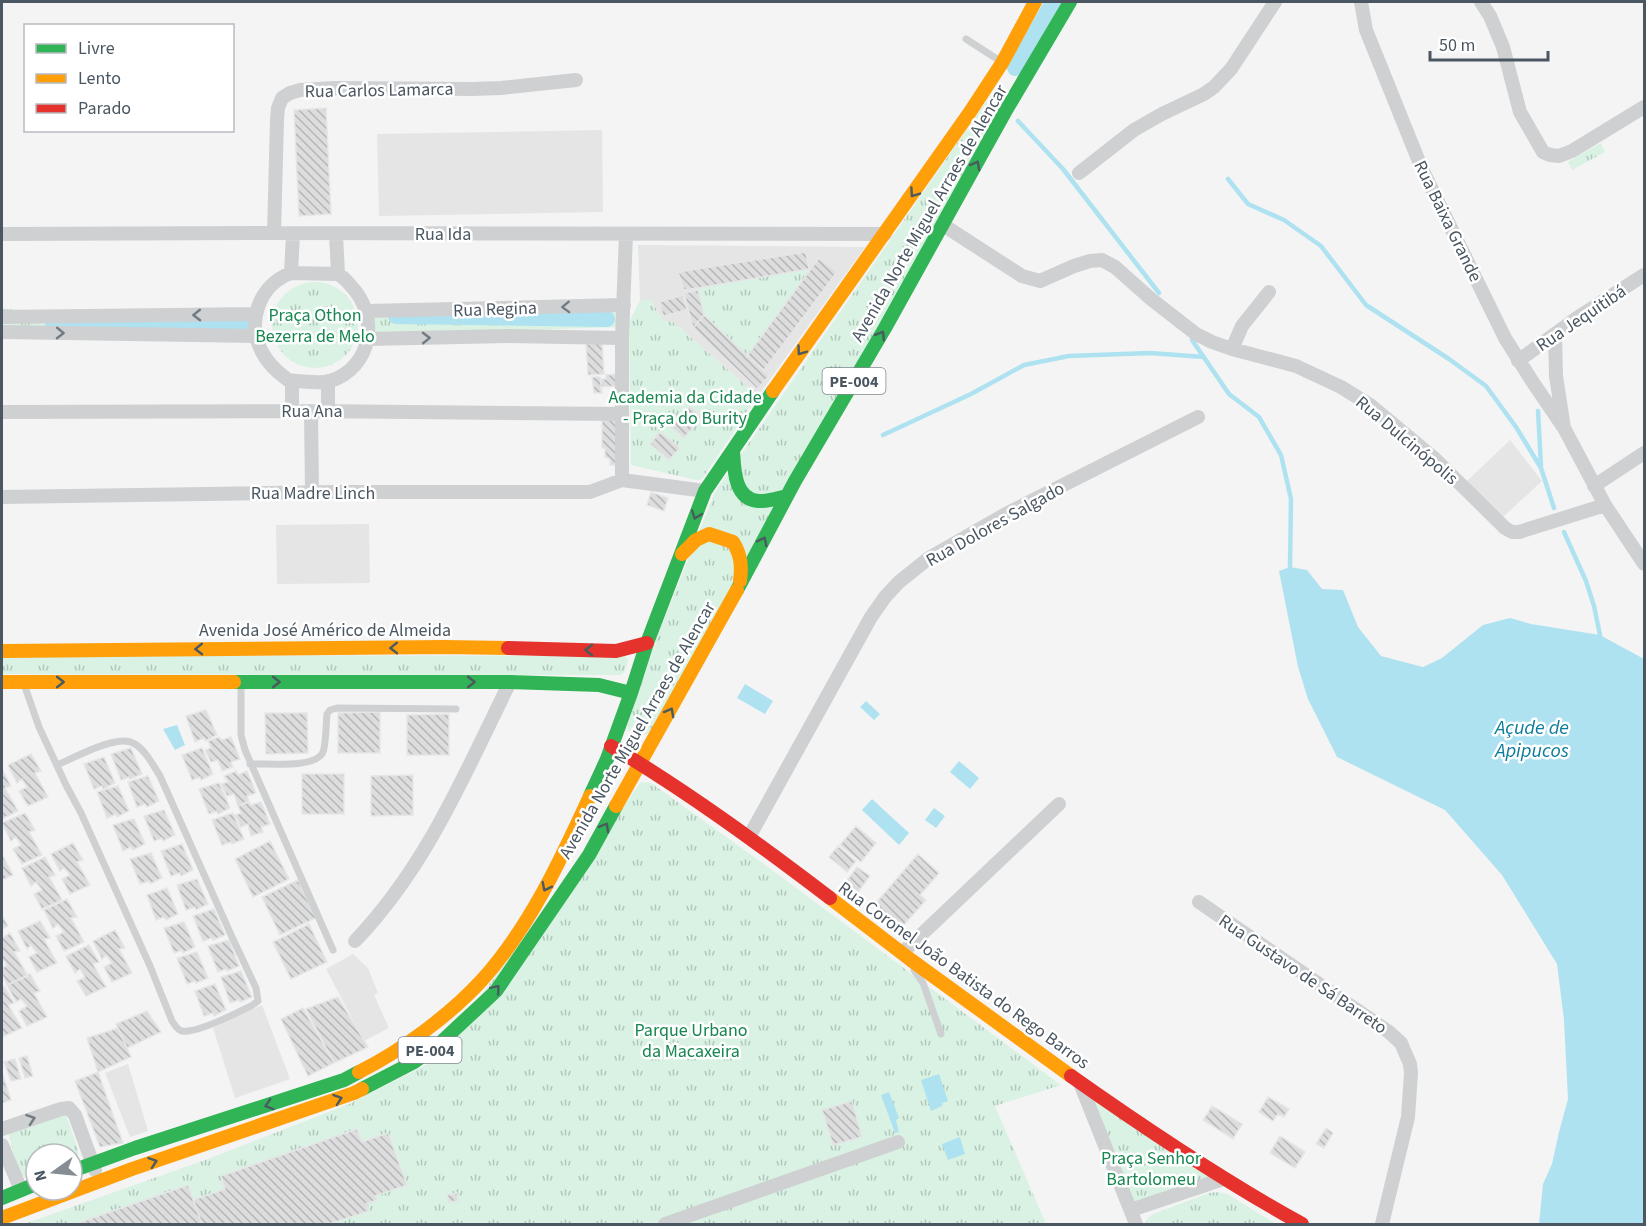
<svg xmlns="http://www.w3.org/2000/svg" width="1646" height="1226" font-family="'Source Sans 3',sans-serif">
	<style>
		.education { fill: #e6e5e6 }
		.park { fill: url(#park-tufts) }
		.water { fill: #aee2f0 }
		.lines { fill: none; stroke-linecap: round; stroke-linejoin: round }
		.stream { stroke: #aee2f0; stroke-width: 4.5 }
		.canal { stroke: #aee2f0; stroke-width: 16 }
		.building { fill: url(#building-back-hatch); stroke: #e5e6e7; stroke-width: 1.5 }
		.lane { stroke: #ced0d2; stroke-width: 7 }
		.street { stroke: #ced0d2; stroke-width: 14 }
		.fast { stroke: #30b455; stroke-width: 14 }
		.slow { stroke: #ff9f0a; stroke-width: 14 }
		.jam { stroke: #e5322d; stroke-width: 14 }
		.oneway { stroke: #495b60 }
		.oneway2 { stroke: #727b83 }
		.labels { text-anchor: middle; stroke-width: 5; stroke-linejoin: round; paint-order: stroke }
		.shield { fill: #fff; stroke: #808990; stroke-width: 1.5 }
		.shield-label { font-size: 16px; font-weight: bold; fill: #4a5661 }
		.street-label { font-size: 18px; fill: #4a5661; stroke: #fff }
		.park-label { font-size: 18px; fill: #17864f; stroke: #fff }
		.water-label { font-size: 20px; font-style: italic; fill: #0c7c9b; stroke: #fff }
	</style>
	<defs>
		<pattern id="park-tufts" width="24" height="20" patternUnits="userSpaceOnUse" patternTransform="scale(1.5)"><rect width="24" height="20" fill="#d9f2e3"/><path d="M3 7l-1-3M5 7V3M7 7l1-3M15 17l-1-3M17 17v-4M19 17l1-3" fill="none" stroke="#b2c7bb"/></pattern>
		<pattern id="building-back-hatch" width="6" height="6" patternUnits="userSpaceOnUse" patternTransform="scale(1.5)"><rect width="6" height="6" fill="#ddddde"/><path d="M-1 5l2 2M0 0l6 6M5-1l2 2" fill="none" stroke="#b5b6b7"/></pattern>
	</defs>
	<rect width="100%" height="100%" fill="#f4f4f4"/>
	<path class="education" d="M602 130 603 212 379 216 377 134Z
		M638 245 865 247 758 396 673 322 663 321 651 300H640Z
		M1510 440 1542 481 1502 518 1464 484Z
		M369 524 370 583 277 584 276 525Z
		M353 954 368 968 378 993 374 995 389 1028 364 1041 326 969Z
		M262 1005 290 1079 235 1098 213 1028Z
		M128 1064 148 1131 130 1137 105 1073Z"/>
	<path class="park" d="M1000 82 1006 97 650 734 631 735 627 725 658 635 715 492Z
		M1601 143 1605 152 1572 170 1568 162Z
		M809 269V271L747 356 704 315 698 288Z
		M272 325a43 43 0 1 1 86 0a43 43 0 1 1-86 0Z
		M640 300H651L663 321 673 322 758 396 702 479 696 480 631 465 629 323Z
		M622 307 620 327 368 335 367 313Z
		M2 309 255 318 257 341 2 333Z
		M2 655 625 656 628 660 625 671 621 675 2 674Z
		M641 782 651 783 764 864 1061 1085 995 1106 1046 1224H24L208 1159 349 1104 430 1063Z
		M1091 1090 1216 1175 1132 1205Z
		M65 1112 78 1150V1159L72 1164V1154H36V1176C34 1177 28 1179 26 1178 18 1175 10 1140 8 1131Z
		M1216 1192 1227 1194 1276 1224H1145L1148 1218 1153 1214 1209 1193Z"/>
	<path class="water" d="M1290 567 1307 570 1322 589 1343 590 1358 627 1381 656 1423 667 1442 658 1483 625 1510 618 1531 624 1600 635 1644 659V1224H1539L1543 1184 1552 1164 1559 1132 1568 1099 1564 1020 1557 964 1502 875 1445 810 1337 757 1308 699 1298 667 1279 571Z
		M745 684 773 701 765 714 737 698Z
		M866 701 880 714 874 720 860 707Z
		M177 725 185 745 175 750 163 729Z
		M959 761 979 778 970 789 950 772Z
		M872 799 909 833 899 845 862 810Z
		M934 808 945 816 936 828 925 820Z
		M939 1074 948 1101 942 1103V1106L931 1111 921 1080Z
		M889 1092 899 1118 896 1120 899 1132 895 1133 881 1095Z
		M960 1137 965 1154 948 1160 942 1144Z"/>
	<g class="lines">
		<path class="stream" d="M1018 121 1063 169 1159 293
			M1228 179 1248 204 1284 220 1321 246 1366 305 1449 359 1486 386 1516 427 1541 468 1554 508
			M1192 340 1229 394 1259 417 1281 455 1291 499 1290 567
			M1538 411 1541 466
			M883 435 971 394 1024 365 1069 356 1150 353 1204 357
			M1564 532 1586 581 1594 606 1600 635"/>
		<path class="canal" d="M1015 68 1053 2
			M396 316 607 319
			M53 323 247 326"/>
	</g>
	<path class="building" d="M326 108 331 214 299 216 294 110Z
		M806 252 809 269 698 288 684 290 678 272Z
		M819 258 837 272 764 370 747 356Z
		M698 290 704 315 693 328 684 293Z
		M683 295 687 310 663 316 659 302Z
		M704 315 769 376 757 389 693 328Z
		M602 343 604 374 588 375 586 344Z
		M617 374 615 396V386L601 387V379H606V375Z
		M592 377H600L602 393H594Z
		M690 406 702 417 684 438 671 427Z
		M602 420H616L617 465H610V459L605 457V448H602Z
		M660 432 680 448 669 460 650 444Z
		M651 492 668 498 664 511 647 505Z
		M206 710 217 735 205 741 204 738 195 742 186 716Z
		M380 712V753H338V713Z
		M265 713H307L308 753 266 754Z
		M449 714V755H407V715Z
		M219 737 222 740 231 737 240 759 231 762 233 767 222 771 218 760 211 762 205 750 211 748 208 741Z
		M131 748 142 774 130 779 129 777 121 780 111 754Z
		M202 748 213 774 201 780 200 777 192 780 182 755Z
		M31 754 41 771 35 773 48 797 28 806 19 791 27 787 22 779 17 783 8 765Z
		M104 757 115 783 103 789 102 786 94 789 84 764Z
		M2 769 11 786 5 788 18 811 2 819Z
		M236 771 238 775 247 771 256 793 247 796 249 801 238 806 234 794 227 796 221 784 228 782 224 776Z
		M302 774H344V814H302Z
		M413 775V815L371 816V776Z
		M148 776 159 801 147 807 145 804 137 807 128 782Z
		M219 783 230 808 218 814 217 811 209 814 199 789Z
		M118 786 129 811 117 817 116 814 107 818 97 792Z
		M249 802 251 805 261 802 270 824 261 827 263 832 251 836 248 824 241 827 235 815 241 813 238 806Z
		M164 810 175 835 163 841 162 838 154 841 144 816Z
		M25 813 35 830 29 832 42 855 22 864 13 849 21 845 16 837 11 841 2 823Z
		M233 813 244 839 232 844 231 842 222 845 212 820Z
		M134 819 145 844 133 850 131 847 123 851 113 825Z
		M856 826 876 843 861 862 840 845Z
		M270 841 289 879 253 897 235 859Z
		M73 843 83 860 77 862 90 885 70 894 62 879 70 875 64 868 60 871 51 854Z
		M182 844 193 870 181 876 180 873 171 876 161 851Z
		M838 846 856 861 847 872 829 857Z
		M151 853 162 878 150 884 149 881 140 884 130 859Z
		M2 854 13 875 2 880Z
		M918 854 939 873 920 895 926 900 902 927 875 904Z
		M45 857 55 875 49 877 62 900 42 909 34 894 42 890 36 882 31 886 22 868Z
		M857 867 870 876 858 892 845 883Z
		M197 879 208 904 196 910 195 907 186 910 177 885Z
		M298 880 316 918 280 935 262 897Z
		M167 888 178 914 166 920 164 917 156 920 147 895Z
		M67 899 77 917 71 918 84 942 64 951 56 936 64 932 58 924 53 928 44 910Z
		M214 909 225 935 213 940 212 938 203 941 193 916Z
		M2 915 8 926 2 929Z
		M40 921 50 938 44 939 57 963 37 972 29 957 37 953 31 945 27 949 18 931Z
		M184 922 195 947 183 953 182 950 174 953 164 928Z
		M309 924 327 962 291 979 273 942Z
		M115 930 125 948 119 949 132 973 112 982 104 967 112 963 106 955 102 959 93 941Z
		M10 933 20 951 14 952 28 976 7 985 2 974V968L7 965 2 958V938Z
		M229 940 239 966 227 971 226 969 218 972 208 946Z
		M89 945 99 962 93 964 106 987 86 996 77 981 85 977 80 969 75 973 66 956Z
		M197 952 208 978 196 983 195 981 187 984 177 958Z
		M241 971 252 997 240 1002 239 1000 230 1003 221 977Z
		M30 974 40 991 34 993 47 1017 27 1026 19 1011 27 1006 21 999 16 1002 7 985Z
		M215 984 226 1010 214 1016 213 1013 204 1016 195 991Z
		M4 986 14 1003 8 1005 22 1028 2 1037V987Z
		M338 997 368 1047 334 1063 306 1009Z
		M303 1008 334 1063 308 1076 281 1019Z
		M147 1011 161 1032 127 1048 116 1024Z
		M118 1028 131 1057 98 1072 87 1038Z
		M27 1056 33 1076 25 1078 19 1058Z
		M15 1059 21 1079 11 1081 4 1062Z
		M2 1072 11 1100 2 1103Z
		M98 1072 123 1143 100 1147 75 1081Z
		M1268 1097 1289 1109 1284 1117 1278 1114 1273 1121 1259 1112Z
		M852 1101 862 1137 833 1145 822 1110Z
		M1212 1106 1242 1124 1233 1139 1203 1120Z
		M1326 1128 1333 1133 1324 1148 1316 1144Z
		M357 1129 362 1142 388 1133 407 1185 375 1196 377 1200 366 1204 369 1211 329 1224H202L193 1200 225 1189 221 1176Z
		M1280 1136 1305 1152 1295 1168 1270 1153Z
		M188 1185 202 1224H75Z
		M457 1193 458 1201 449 1202 447 1195Z"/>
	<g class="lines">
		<path class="lane" d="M966 39 1000 61
			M24 684 39 727 66 785 81 813 150 966 172 1021C175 1025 177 1030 182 1031 196 1034 237 1013 251 1006L258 1001 256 988 232 937 160 776C153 765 145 749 133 743 117 734 74 758 57 765
			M241 684V735L245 750 333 950
			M250 764C266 763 316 769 323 752 326 744 326 724 327 714L330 710 337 708 456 709
			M914 970 923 983 941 1034"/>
		<path class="street" d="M1361 2 1366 30 1422 169 1505 338 1532 381 1564 428
			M1481 2 1490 16 1503 47 1520 112 1543 152 1550 155 1559 156 1572 151 1644 107
			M1079 173 1134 130 1162 114 1204 94 1214 87 1231 69 1275 2
			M943 225 1022 276 1040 281 1074 266 1090 261 1102 260 1115 267 1151 299 1196 334 1212 342 1232 349 1296 366 1341 387 1370 405 1435 459 1505 528 1512 532H1519L1605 505
			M274 233 277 120 278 108 282 98 290 93 300 90 335 88 473 89 501 88 576 80
			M2 234 274 233 885 234
			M336 234 338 274
			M291 273 338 274C343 277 347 281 351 286 380 316 372 368 330 381 320 384 298 381 288 380 277 372 268 364 262 352 246 322 259 285 291 273Z
			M291 273 293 234
			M367 311 624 305
			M2 317 256 314
			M2 332 256 336
			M1555 334 1556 376 1564 428 1605 505 1644 564
			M368 339 508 336 622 338
			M1232 349 1242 326 1269 292
			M1518 361 1577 318 1644 275
			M292 381V411
			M328 381V411
			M311 411 312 493
			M2 412 311 411 622 414
			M622 480V338L626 234
			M1594 486 1644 453
			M2 497 334 492H590L622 480 705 491
			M749 837 871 617 885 597 899 582 929 558 1004 515 1198 417
			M1199 902 1389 1032 1401 1043 1410 1064 1411 1073 1408 1117 1382 1224
			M355 941C427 866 465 773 510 682
			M902 953 1059 804
			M1080 1083 1136 1224
			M2 1129 61 1109 69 1108 75 1115 95 1170
			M2 1145 21 1190
			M1131 1210 1223 1179
			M665 1224 898 1142"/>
		<path class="fast" d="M733 450C734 468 734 499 758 501 768 502 778 498 787 496
			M737 590 795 481 885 328 1005 112 1070 2
			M234 682H510L599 685 631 693
			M590 796 607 759 631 693 647 643 705 491 773 391
			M362 1089 414 1062 438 1045 496 991 589 855 616 806
			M72 1171 135 1148 344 1080 359 1072
			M2 1198 36 1184"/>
		<path class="slow" d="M773 391 970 112 1002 63 1035 2
			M682 554 696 540 709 534 733 542C741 555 742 566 740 581
			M2 651 444 647 508 648
			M2 682H234
			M616 806 737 590
			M830 898 911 960 1071 1076
			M359 1072C401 1051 450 1015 482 980 530 927 561 859 590 796
			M2 1218 132 1169 354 1093 362 1089"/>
		<path class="jam" d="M508 648 616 651 647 643
			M611 746C688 792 759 844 830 898
			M1071 1076C1146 1129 1222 1180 1302 1224"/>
	</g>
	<defs><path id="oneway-chevron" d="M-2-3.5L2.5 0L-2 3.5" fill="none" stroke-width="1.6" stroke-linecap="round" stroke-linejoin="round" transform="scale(1.5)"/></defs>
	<g class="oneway">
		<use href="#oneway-chevron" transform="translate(976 165) rotate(-61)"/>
		<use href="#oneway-chevron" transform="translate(914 193) rotate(125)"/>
		<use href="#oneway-chevron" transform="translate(881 335) rotate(-59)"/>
		<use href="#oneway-chevron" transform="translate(801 351) rotate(126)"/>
		<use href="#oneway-chevron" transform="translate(696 515) rotate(110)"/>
		<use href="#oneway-chevron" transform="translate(763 541) rotate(-63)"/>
		<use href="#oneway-chevron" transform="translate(394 648) rotate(179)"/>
		<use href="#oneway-chevron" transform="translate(199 649) rotate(179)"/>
		<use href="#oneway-chevron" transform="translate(589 650) rotate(-179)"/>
		<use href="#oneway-chevron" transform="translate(60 682)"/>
		<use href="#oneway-chevron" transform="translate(276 682)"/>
		<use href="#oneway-chevron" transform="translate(471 682)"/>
		<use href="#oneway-chevron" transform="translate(670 712) rotate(-61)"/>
		<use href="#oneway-chevron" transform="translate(605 827) rotate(-60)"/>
		<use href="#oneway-chevron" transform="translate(546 887) rotate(117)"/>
		<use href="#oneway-chevron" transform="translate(496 989) rotate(-50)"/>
		<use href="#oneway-chevron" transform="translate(338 1099) rotate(-19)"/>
		<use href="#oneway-chevron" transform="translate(269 1105) rotate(162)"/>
		<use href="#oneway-chevron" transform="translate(153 1162) rotate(-19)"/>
	</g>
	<g class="oneway2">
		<use href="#oneway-chevron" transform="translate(566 307) rotate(178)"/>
		<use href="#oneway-chevron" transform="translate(197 315) rotate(179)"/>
		<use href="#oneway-chevron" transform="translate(60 333) rotate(1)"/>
		<use href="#oneway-chevron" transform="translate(426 338) rotate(-1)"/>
		<use href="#oneway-chevron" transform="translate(31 1119) rotate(-19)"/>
	</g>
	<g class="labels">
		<g class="shield">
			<rect x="822.5" y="368" width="63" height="26" rx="4.5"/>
			<rect x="398.5" y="1037" width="63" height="26" rx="4.5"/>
		</g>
		<g class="shield-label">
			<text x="854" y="387">PE-004</text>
			<text x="430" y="1056">PE-004</text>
		</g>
		<g class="street-label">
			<text transform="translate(379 90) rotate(-1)" y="6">Rua Carlos Lamarca</text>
			<text transform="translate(929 213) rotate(-60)" y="6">Avenida Norte Miguel Arraes de Alencar</text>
			<text transform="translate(1448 221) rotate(64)" y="6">Rua Baixa Grande</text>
			<text x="443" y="240">Rua Ida</text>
			<text transform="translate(495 309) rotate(-2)" y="6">Rua Regina</text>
			<text transform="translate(1581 318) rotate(-34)" y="6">Rua Jequitibá</text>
			<text x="312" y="417">Rua Ana</text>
			<text transform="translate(1407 440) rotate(40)" y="6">Rua Dulcinópolis</text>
			<text x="313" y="499">Rua Madre Linch</text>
			<text transform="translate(995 524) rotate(-29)" y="6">Rua Dolores Salgado</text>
			<text x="325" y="636">Avenida José Américo de Almeida</text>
			<text transform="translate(637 730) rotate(-60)" y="6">Avenida Norte Miguel Arraes de Alencar</text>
			<text transform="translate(1303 974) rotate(34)" y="6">Rua Gustavo de Sá Barreto</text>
			<text transform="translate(964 975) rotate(36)" y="6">Rua Coronel João Batista do Rego Barros</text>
		</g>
		<g class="park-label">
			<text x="315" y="321">Praça Othon<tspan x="315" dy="21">Bezerra de Melo</tspan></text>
			<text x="685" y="403">Academia da Cidade<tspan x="685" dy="21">- Praça do Burity</tspan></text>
			<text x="691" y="1036">Parque Urbano<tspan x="691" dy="21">da Macaxeira</tspan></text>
			<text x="1151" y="1164">Praça Senhor<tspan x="1151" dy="21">Bartolomeu</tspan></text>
		</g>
		<g class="water-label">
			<text x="1532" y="734">Açude de<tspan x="1532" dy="23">Apipucos</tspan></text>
		</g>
	</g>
	<rect width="1646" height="1226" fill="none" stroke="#4a5661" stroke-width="6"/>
	<rect x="24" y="24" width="210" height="108" fill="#ffffff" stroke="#b7bbc0" stroke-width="1.5"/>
	<rect x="36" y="44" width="30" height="9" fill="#30b455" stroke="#b7bbc0" stroke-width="1.5"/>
	<text x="78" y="54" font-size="18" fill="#4a5661">Livre</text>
	<rect x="36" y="74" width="30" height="9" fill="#ff9f0a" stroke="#b7bbc0" stroke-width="1.5"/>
	<text x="78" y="84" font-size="18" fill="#4a5661">Lento</text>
	<rect x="36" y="104" width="30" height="9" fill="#e5322d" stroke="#b7bbc0" stroke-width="1.5"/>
	<text x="78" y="114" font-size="18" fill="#4a5661">Parado</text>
	<g transform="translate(54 1172) rotate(255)"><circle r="28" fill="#ffffff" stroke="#b7bbc0" stroke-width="1.5"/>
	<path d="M0-4.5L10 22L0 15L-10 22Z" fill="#868d94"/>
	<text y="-9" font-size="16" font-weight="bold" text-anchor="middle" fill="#4a5661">N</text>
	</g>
	<path d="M1430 51v9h118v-9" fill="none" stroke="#4a5661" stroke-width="3"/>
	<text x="1439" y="51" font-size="18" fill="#4a5661" stroke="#ffffff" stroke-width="4.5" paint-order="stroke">50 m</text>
</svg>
